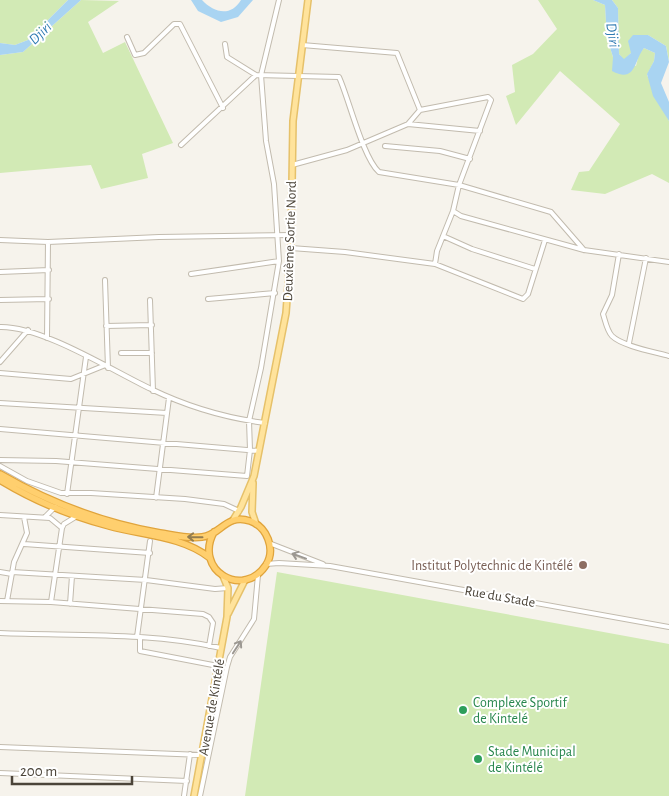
<svg xmlns="http://www.w3.org/2000/svg" width="669" height="796" font-family="'Alegreya Sans',sans-serif">
	<style>
		.green { fill: #d2eab5 }
		.water { fill: #a9d4f2 }
		.lines { fill: none; stroke-linecap: round; stroke-linejoin: round }
		.minor-casing { stroke: #c2bbae; stroke-width: 6 }
		.major-casing { stroke: #e6c16a; stroke-width: 8 }
		.highway-casing { stroke: #e0a43c; stroke-width: 8 }
		.minor { stroke: #fff; stroke-width: 4 }
		.major { stroke: #ffe39c; stroke-width: 5 }
		.highway { stroke: #ffcf6e; stroke-width: 5.5 }
		.oneway { stroke: #937c4e }
		.oneway2 { stroke: #9c9892 }
		.education-dot { fill: #8d6e63; stroke: #fff; stroke-width: 2 }
		.leisure-dot { fill: #2e9e5b; stroke: #fff; stroke-width: 2 }
		.labels { text-anchor: middle; stroke-width: 4; stroke-linejoin: round; paint-order: stroke }
		.street-label { font-size: 14px; fill: #4b4439; stroke: #fff }
		.education-label { font-size: 14px; fill: #785e54; stroke: #fff; text-anchor: end }
		.leisure-label { font-size: 14px; fill: #27864d; stroke: #fff; text-anchor: start }
		.water-label { font-size: 15px; font-style: italic; fill: #2e7ab2; stroke: #fff }
	</style>
	<rect width="100%" height="100%" fill="#f6f3ec"/>
	<path class="green" d="M0 0H68L28 40 15 45 0 43Z
		M81 0 119 1 88 22 103 53 125 42 173 143 142 154 148 178 101 189 91 165 0 173V55L23 52Z
		M538 0H593L605 5 607 38 613 57 636 66 639 54 644 48 655 53 654 61 647 75 669 121V183L652 174 605 194 571 190 579 172 589 171 620 124 560 71 516 125 506 96 515 92 512 65 533 54 557 29Z
		M612 0H669V61L666 46 648 35H633L631 53 624 60 619 54 618 8Z
		M277 572 669 644V796H245Z"/>
	<path class="water" d="M68 0H81L23 52 0 55V43L15 45 28 40Z
		M191 0H202C214 13 231 17 241 0H253L238 17 221 22 198 11Z
		M593 0H612L618 8 619 54 624 59 631 53 628 41 633 35H648L666 46 669 62 661 83 669 102V121L653 96 647 74 654 61 655 53 644 48C634 60 636 84 612 71L613 57 607 38 605 5Z"/>
	<g class="lines">
		<defs>
			<path id="minor" d="M127 37 135 55 144 53 174 24H180L223 108
				M225 44 227 57 256 75 339 77C349 99 363 158 379 172L459 185 551 212 584 250
				M302 45 397 53 420 110 408 124
				M420 110 488 97 491 100 459 185 453 211 437 251 435 264
				M181 145 256 75
				M385 146 440 151 470 159
				M292 165 347 150 408 124 480 131
				M453 211 461 216 584 250 669 262
				M443 236 472 249 535 269
				M0 240 48 242 159 237 292 235
				M291 248 345 252 435 264 523 299 528 294 545 240
				M619 254 612 295 603 314C605 320 607 331 612 336 622 346 655 352 669 356
				M0 272 49 270
				M191 274 279 261
				M105 280 108 368
				M208 299 275 293
				M0 300 49 299
				M150 300 153 391
				M106 326 152 325
				M0 327C42 326 111 370 151 389 186 406 226 418 265 423
				M47 338 48 242
				M629 343 646 258
				M121 353H152
				M0 362 28 330
				M0 373 71 379 103 366
				M0 403 167 413
				M0 429 259 451
				M0 460 56 461 247 476
				M0 466 27 481 61 493H91L185 499 224 504 239 511
				M247 476 250 450 249 421 261 368 279 261 274 184 266 141 261 75 279 0
				M67 494 86 357
				M156 498 169 398
				M0 515 50 518 62 528
				M45 517 55 507
				M269 543 323 564
				M24 544 150 553
				M266 564 279 563 330 566 669 627
				M0 572 12 574
				M12 572 146 580 215 589 228 588
				M0 601 51 602 203 614 209 617 213 623 209 646
				M7 601 14 562 27 533 24 517
				M51 602 62 528 64 524 77 516
				M70 604 72 576
				M0 633C74 636 149 632 221 648
				M137 637 150 541
				M140 637V651L218 666
				M0 747 202 755
				M0 773 187 781
				M184 796 190 754
				M200 796 227 667 230 657 254 619 258 575"/>
			<path id="major" d="M253 483 252 512 256 524
				M233 520 241 507 254 476 286 313 291 245 293 121 308 0
				M228 614 245 580
				M194 796 227 617 228 588 223 576"/>
			<path id="highway" d="M0 474C50 503 103 523 160 533 173 535 188 539 202 537 221 535 226 513 250 521 267 527 276 549 266 565 243 600 193 570 214 532
				M0 480C33 500 71 516 109 526 141 535 183 536 210 558"/>
		</defs>
		<use href="#minor" class="minor-casing"/>
		<use href="#major" class="major-casing"/>
		<use href="#highway" class="highway-casing"/>
		<use href="#minor" class="minor"/>
		<use href="#major" class="major"/>
		<use href="#highway" class="highway"/>
	</g>
	<defs><path id="oneway-shaft" d="M-6 0H5M1.5-3L5.5 0L1.5 3" fill="none" stroke-width="1.6" stroke-linecap="round" stroke-linejoin="round" transform="scale(1.25)"/></defs>
	<use class="oneway" href="#oneway-shaft" transform="translate(195 537) rotate(-179)"/>
	<g class="oneway2">
		<use href="#oneway-shaft" transform="translate(299 556) rotate(-160)"/>
		<use href="#oneway-shaft" transform="translate(237 647) rotate(-57)"/>
	</g>
	<circle class="education-dot" cx="583" cy="565" r="5"/>
	<g class="leisure-dot">
		<circle cx="463" cy="710" r="5"/>
		<circle cx="478" cy="759" r="5"/>
	</g>
	<g class="labels">
		<g class="street-label">
			<text transform="translate(289 241) rotate(-88)" y="5">Deuxième Sortie Nord</text>
			<text transform="translate(500 596) rotate(10)" y="5">Rue du Stade</text>
			<text transform="translate(211 707) rotate(-80)" y="5">Avenue de Kintélé</text>
		</g>
		<g class="education-label">
			<text x="573" y="570">Institut Polytechnic de Kintélé</text>
		</g>
		<g class="leisure-label">
			<text x="473" y="707">Complexe Sportif<tspan x="473" dy="16">de Kintelé</tspan></text>
			<text x="488" y="756">Stade Municipal<tspan x="488" dy="16">de Kintélé</tspan></text>
		</g>
		<g class="water-label">
			<text transform="translate(40 33) rotate(-44)" y="5">Djiri</text>
			<text transform="translate(613 35) rotate(82)" y="5">Djiri</text>
		</g>
	</g>
	<path d="M12 776v8h120v-8" fill="none" stroke="#4b4439" stroke-width="2.5"/>
	<text x="20" y="776" font-size="15" fill="#4b4439" stroke="#ffffff" stroke-width="4" paint-order="stroke">200 m</text>
</svg>
